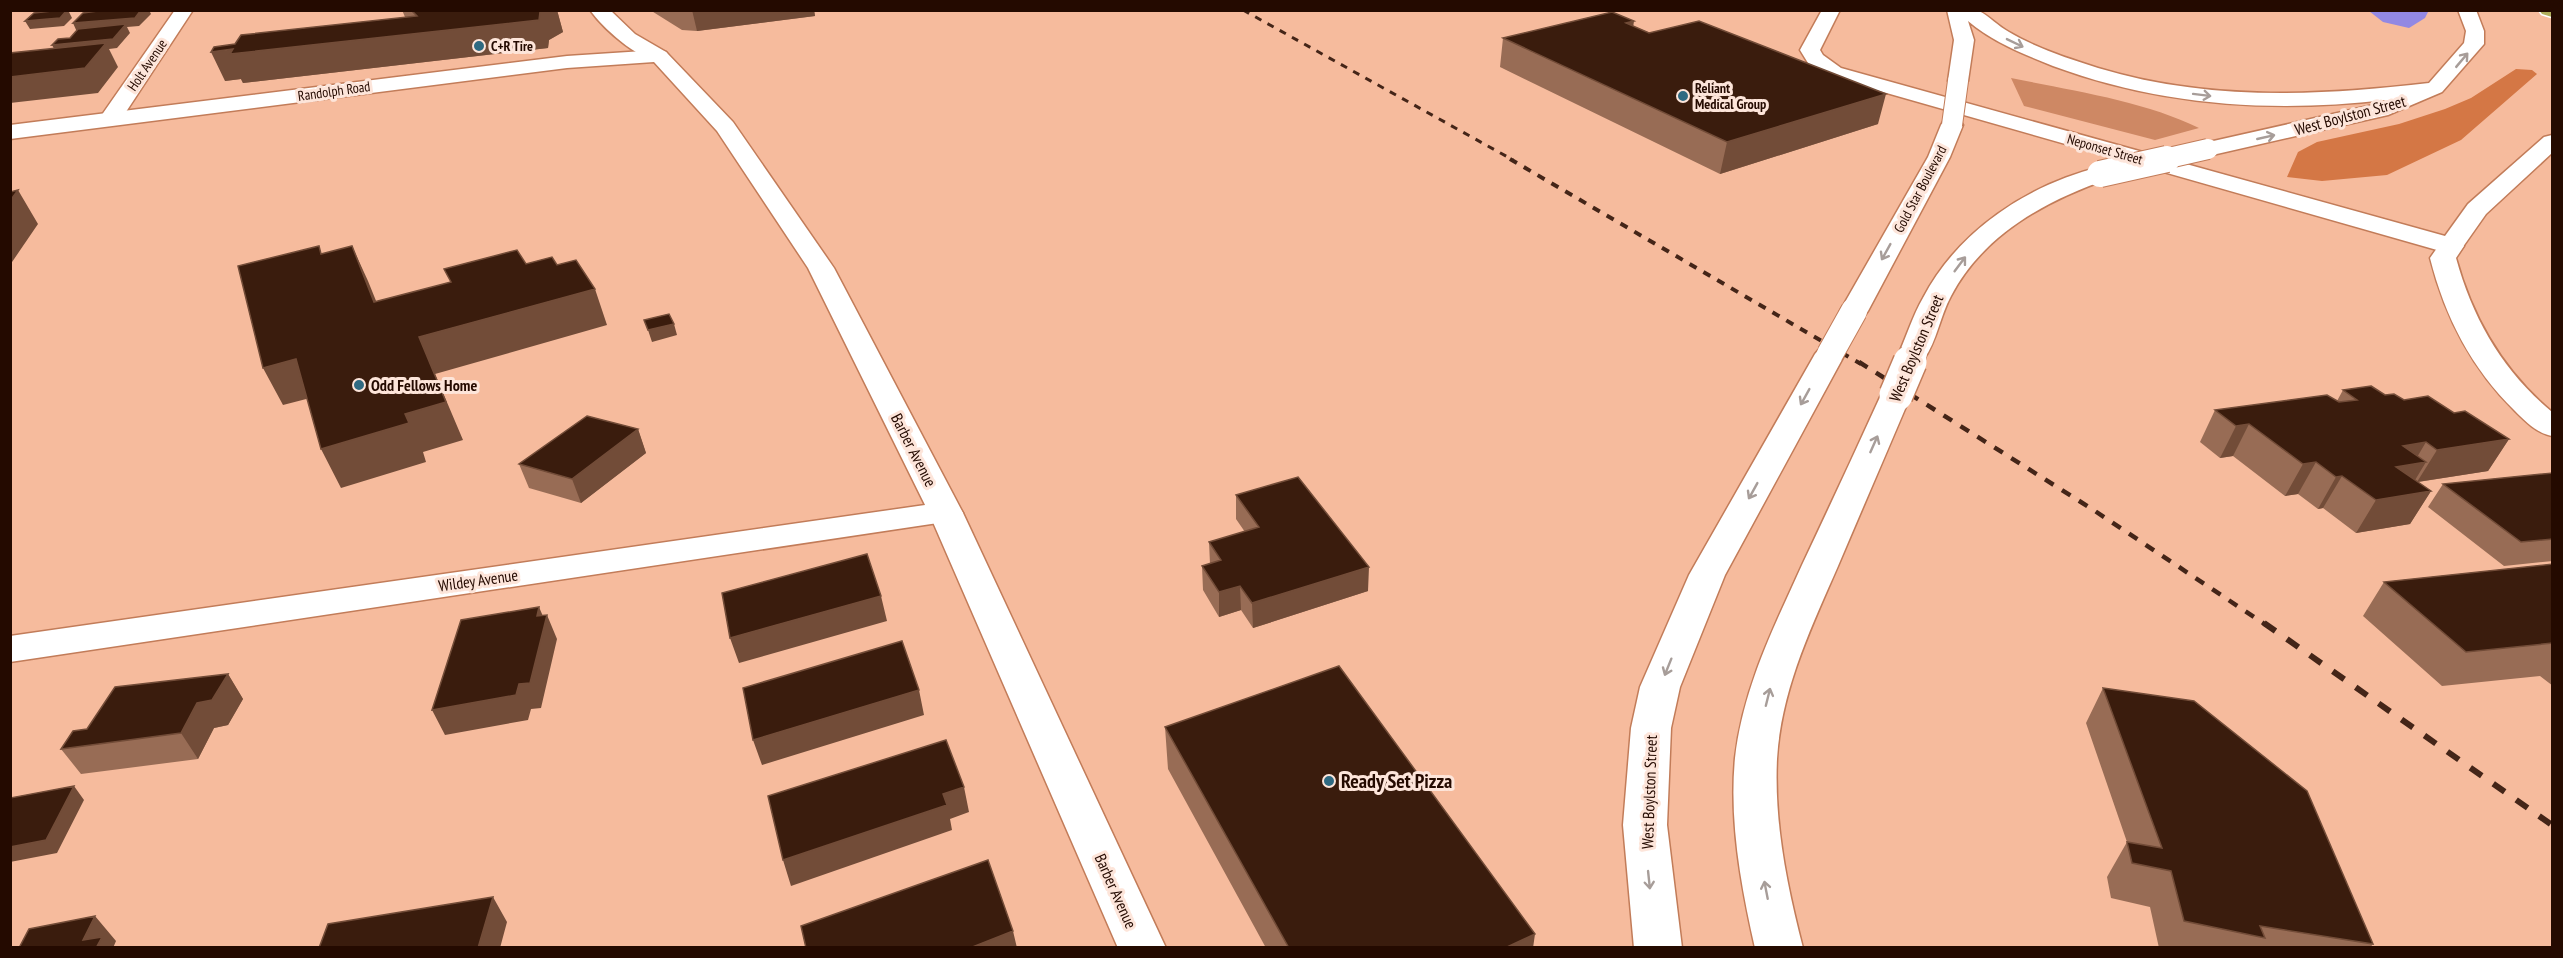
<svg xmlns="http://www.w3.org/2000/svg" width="2563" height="958" font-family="'PT Sans Narrow',sans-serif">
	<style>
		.green { fill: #ce8864 }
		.forest { fill: #d47745 }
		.water { fill: #9288e3 }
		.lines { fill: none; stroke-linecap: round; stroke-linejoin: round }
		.street-casing { stroke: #c27c59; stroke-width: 3 }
		.secondary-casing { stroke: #c27c59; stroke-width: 3 }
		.highway-casing { stroke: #fff; stroke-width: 3 }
		.street { fill: #fff; fill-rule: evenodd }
		.secondary { fill: #fff; fill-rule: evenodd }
		.highway { fill: #b0ae5b; fill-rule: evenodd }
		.rail-far3 { stroke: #442518; stroke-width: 3; stroke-dasharray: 7 7; stroke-linecap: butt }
		.rail-far2 { stroke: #442518; stroke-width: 4; stroke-dasharray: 8 8; stroke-linecap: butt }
		.rail-far1 { stroke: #442518; stroke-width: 4.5; stroke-dasharray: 10 10; stroke-linecap: butt }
		.rail { stroke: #442518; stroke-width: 6; stroke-dasharray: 14 14; stroke-linecap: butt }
		.secondary-bridge-far2-casing { stroke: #c27c59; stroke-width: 22; stroke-linecap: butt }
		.secondary-bridge-far1-casing { stroke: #c27c59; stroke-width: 28; stroke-linecap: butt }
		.secondary-bridge-casing { stroke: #c27c59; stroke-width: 36; stroke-linecap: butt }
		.secondary-bridge-far2 { stroke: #fff; stroke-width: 20 }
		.secondary-bridge-far1 { stroke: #fff; stroke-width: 26 }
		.secondary-bridge { stroke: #fff; stroke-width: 33 }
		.wall { fill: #986c55 }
		.shaded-wall { fill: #724c38 }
		.building { fill: #3a1c0d; stroke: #724c38; stroke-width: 1.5 }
		.oneway { stroke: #a79d99 }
		.poi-dot { fill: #2f6a82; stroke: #fde5da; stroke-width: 2 }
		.labels { text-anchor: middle; stroke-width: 6; stroke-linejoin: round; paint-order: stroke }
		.far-poi-label { font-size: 14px; font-weight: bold; fill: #240a00; stroke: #fde5da; text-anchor: start }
		.far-street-label { font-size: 14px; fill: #240a00; stroke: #fde5da }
		.street-label { font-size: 16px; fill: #240a00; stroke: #fde5da }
		.poi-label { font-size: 16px; font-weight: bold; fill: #240a00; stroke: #fde5da; text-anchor: start }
		.near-poi-label { font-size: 20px; font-weight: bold; fill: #240a00; stroke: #fde5da; text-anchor: start }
	</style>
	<rect width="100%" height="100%" fill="#f6bb9d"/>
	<path class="green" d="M2011 78C2070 90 2145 101 2199 128L2155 140 2024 106Z"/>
	<path class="forest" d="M2516 69 2532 70 2537 74 2461 140 2387 175 2322 181 2287 177 2298 152 2317 142 2399 124 2445 109 2471 98Z"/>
	<path class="water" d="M2426 10 2428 12 2425 18 2409 28 2383 22 2369 11Z"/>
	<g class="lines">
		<defs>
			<path id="street" d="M175 10H193L118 124 110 125 102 124 99 119Z
				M590 10H610L635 34 666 52 669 56 666 60C643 66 603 28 590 10Z
				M2451 238 2460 241 2464 246 2456 258C2473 320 2503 371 2552 412V436C2537 433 2526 422 2515 411 2471 368 2445 317 2430 258L2442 241Z
				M946 502 958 506 963 513 958 520 10 662V636Z"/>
			<path id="secondary" d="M1822 10H1840L1820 50 1823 55 1841 68 2445 236 2468 204 2544 137 2552 135V153L2486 214 2460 251 2451 254 1827 76 1808 63 1800 50Z
				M1947 10C1955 10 1971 8 1979 11 1989 16 1998 26 2009 32 2036 48 2067 58 2098 68 2207 101 2317 96 2429 83L2464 43 2466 31 2458 10H2476L2484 31V44L2442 92 2388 115 2208 156 2200 154 2197 149 2200 144 2373 105 2386 100C2272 113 2161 106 2053 66 2023 54 1993 42 1968 21L1974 40 1968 81 1965 85H1951L1948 81 1954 40Z
				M659 50 666 52 733 122 834 268 963 513 1166 948H1118L929 513 808 268 717 131 654 62 567 68 10 139V125L567 56Z
				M1952 118 1960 120 1963 125 1950 157 1868 311 1864 317 1854 319 1844 317 1840 311 1928 157 1941 125 1944 120Z
				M2100 167 2108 169 2112 174 2108 179C2045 201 1983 235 1951 296 1940 316 1937 341 1924 359L1914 362 1904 359 1899 353C1907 335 1913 315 1923 298 1958 231 2027 185 2100 167Z
				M1830 345 1840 348 1845 354 1725 575 1680 687 1671 728 1667 825 1682 948H1634L1623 825 1631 728 1640 687 1689 575 1815 354 1820 348Z
				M1896 386 1907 389 1911 395C1887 452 1862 509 1838 566 1811 628 1781 690 1777 759 1774 823 1787 886 1803 948H1755C1741 886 1729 821 1735 758 1743 688 1774 627 1802 565 1829 508 1855 452 1881 395L1885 389Z"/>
			<path id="highway" d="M2539 10H2552V17L2542 14Z"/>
		</defs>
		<use href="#street" class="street-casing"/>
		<use href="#secondary" class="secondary-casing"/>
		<use href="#highway" class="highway-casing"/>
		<use href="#street" class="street"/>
		<use href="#secondary" class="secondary"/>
		<use href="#highway" class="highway"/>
		<path class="rail-far3" d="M1243 10 1513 160"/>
		<path class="rail-far2" d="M1510 159 1861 364"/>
		<path class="rail-far1" d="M1859 362 2092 509 2266 625"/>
		<path class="rail" d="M2264 623 2552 825"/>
		<defs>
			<path id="secondary-bridge-far2" d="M1952 125 1958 81
				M2160 160 2208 149"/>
			<path id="secondary-bridge-far1" d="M2100 174 2167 159
				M1830 354 1854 311
				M1909 364 1914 353"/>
			<path id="secondary-bridge" d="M1896 395 1910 362"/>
		</defs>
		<use href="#secondary-bridge-far2" class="secondary-bridge-far2-casing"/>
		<use href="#secondary-bridge-far1" class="secondary-bridge-far1-casing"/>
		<use href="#secondary-bridge" class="secondary-bridge-casing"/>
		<use href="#secondary-bridge-far2" class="secondary-bridge-far2"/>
		<use href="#secondary-bridge-far1" class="secondary-bridge-far1"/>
		<use href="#secondary-bridge" class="secondary-bridge"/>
	</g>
	<path class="wall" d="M402 10H557L563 32 549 40 548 48 243 83 241 79 225 81 235 44 405 17Z
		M650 10H814L815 16 697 31 682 30Z
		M1633 26 1878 124 1720 174 1500 67 1503 38Z
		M2343 390 2385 395 2454 413 2509 439 2488 471 2418 482 2431 491 2410 524 2356 533 2323 508 2318 509 2298 494 2285 496 2233 456 2220 458 2200 442 2215 410 2337 401Z
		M638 429 646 453 581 503 529 488 519 464Z
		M2553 473V561L2504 566 2428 507 2443 484Z
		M1236 495 1368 591 1253 628 1241 610 1219 617 1203 590 1202 566 1210 564 1209 542 1245 532 1236 519Z
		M2553 564V686L2540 676 2442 686 2363 616 2384 582Z
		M228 674 243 699 228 725 214 728 198 759 81 774 61 749 87 729Z
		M2103 688 2373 944 2370 948H2159L2150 907 2111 898 2107 877 2127 842 2086 723Z
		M1165 727 1533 948H1266L1168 769Z"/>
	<path class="shaded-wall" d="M68 10 72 18 64 26 30 29 25 21Z
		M141 10H149L151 14 139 26 127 27 130 33 117 48 109 49 118 67 98 93 10 103V77L57 54 52 45 113 39 77 32 73 23Z
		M544 10H557L563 32 549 40 548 48 243 83 241 79 225 81 211 52 540 12Z
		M692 10H814L815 16 697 31Z
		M1634 21 1630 49 1626 23Z
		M1886 94 1878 124 1720 174 1727 142Z
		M18 190 38 224 10 265V201Z
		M352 246 368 281 391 338 374 302Z
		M595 289 607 325 435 374 463 440 423 452 426 462 341 488 321 449 419 337Z
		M674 324 677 335 652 342 648 330Z
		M296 359 314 397 283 405 263 368Z
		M2249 424 2233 456 2220 458 2236 426Z
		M638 429 646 453 581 503 572 479Z
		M2509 439 2488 471 2417 482 2437 450Z
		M2426 442 2413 464 2426 462 2406 495 2390 477 2403 446Z
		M2316 462 2298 494 2285 496 2303 464Z
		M2342 476 2323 508 2318 509 2336 477Z
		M2431 491 2410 524 2356 533 2376 500Z
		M1369 567 1368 591 1253 628 1252 603Z
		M1240 586 1241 610 1219 617V592Z
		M881 596 887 621 739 663 730 638Z
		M539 607 545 621 547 615 557 639 541 708 531 709 528 720 445 735 432 710 537 616Z
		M228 674 243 699 228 725 214 728 198 759 181 733 197 703Z
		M919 690 924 715 762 765 753 740Z
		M74 786 84 800 57 853 10 862V847Z
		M964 787 969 812 950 819 952 830 791 886 783 860 943 794Z
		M493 897 507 922 500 948H478Z
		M95 916 116 941 113 948H90L83 940Z
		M1013 931 1017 948H970Z
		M1535 934 1533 948H1505Z"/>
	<path class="building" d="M61 10H67L60 18 25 21 34 13Z
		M105 10H141L135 18 73 23 83 13Z
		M411 10H544L540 12 539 20 230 54 233 49 211 52 214 47 235 44 241 35 417 16Z
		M1612 12 1634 21 1626 23 1649 33 1699 21 1886 94 1727 142 1503 38Z
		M126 24 113 39 52 45 58 39 70 38 78 29Z
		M106 43 85 68 10 77V53Z
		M18 190 10 201V192Z
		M319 246 321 254 352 246 374 302 451 282 444 269 517 250 526 264 552 257 557 265 576 260 595 289 419 337 446 402 405 414 409 423 321 449 296 359 263 368 238 266Z
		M669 314 674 324 648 330 644 320Z
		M2371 386 2385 395 2394 394 2404 400 2428 396 2454 413 2465 411 2509 439 2437 450 2426 442 2403 446 2426 462 2396 467 2431 491 2376 500 2342 476 2336 477 2316 462 2303 464 2249 424 2236 426 2215 410 2327 395 2339 402 2357 400 2343 390Z
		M587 416 638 429 572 479 519 464Z
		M2553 473V539L2521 542 2443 484Z
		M1298 477 1369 567 1252 603 1240 586 1219 592 1202 566 1221 560 1209 542 1259 527 1236 495Z
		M867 554 881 596 730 638 722 593Z
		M2553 564V643L2466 652 2384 582Z
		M539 607 537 616 547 615 530 683 519 684 516 695 432 710 461 620Z
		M902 641 919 690 753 740 743 688Z
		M1339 666 1535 934 1505 948H1289L1165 727Z
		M228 674 212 700 197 703 181 733 61 749 73 731 87 729 115 687Z
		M2103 688 2194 701 2307 791 2373 944 2260 926 2265 938 2184 921 2171 871 2132 863 2127 842 2162 848Z
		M946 740 964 787 943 794 947 805 783 860 768 796Z
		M74 786 46 840 10 847V798Z
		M988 860 1013 931 970 948H806L801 926Z
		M493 897 478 948H319L328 924Z
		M95 916 83 940 102 937 96 948H19L29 929Z"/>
	<defs><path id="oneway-shaft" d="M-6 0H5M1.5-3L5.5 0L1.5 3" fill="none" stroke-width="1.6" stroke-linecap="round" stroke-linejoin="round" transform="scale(1.5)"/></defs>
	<g class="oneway">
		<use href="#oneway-shaft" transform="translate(2015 43) rotate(26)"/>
		<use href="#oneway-shaft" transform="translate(2462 60) rotate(-50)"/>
		<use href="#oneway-shaft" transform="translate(2202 95) rotate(7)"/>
		<use href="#oneway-shaft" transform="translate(2266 137) rotate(-13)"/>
		<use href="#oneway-shaft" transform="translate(1886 252) rotate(119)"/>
		<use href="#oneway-shaft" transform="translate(1960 264) rotate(-53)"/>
		<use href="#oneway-shaft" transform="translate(1805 397) rotate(119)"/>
		<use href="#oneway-shaft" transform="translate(1874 444) rotate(-66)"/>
		<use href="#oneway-shaft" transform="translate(1753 491) rotate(119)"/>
		<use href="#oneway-shaft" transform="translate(1668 667) rotate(112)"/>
		<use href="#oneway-shaft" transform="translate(1768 697) rotate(-76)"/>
		<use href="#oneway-shaft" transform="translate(1649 880) rotate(84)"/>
		<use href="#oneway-shaft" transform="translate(1766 890) rotate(-101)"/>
	</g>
	<g class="poi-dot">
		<circle cx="479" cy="46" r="6"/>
		<circle cx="1683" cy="96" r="6"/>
		<circle cx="359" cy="385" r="6"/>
		<circle cx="1329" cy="781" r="6"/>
	</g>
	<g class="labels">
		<g class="far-poi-label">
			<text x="491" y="51">C+R Tire</text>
			<text x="1695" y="93">Reliant<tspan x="1695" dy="16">Medical Group</tspan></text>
		</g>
		<g class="far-street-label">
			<text transform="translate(147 65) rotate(-56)" y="5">Holt Avenue</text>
			<text transform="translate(334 91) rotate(-8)" y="5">Randolph Road</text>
			<text transform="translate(2105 149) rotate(16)" y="5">Neponset Street</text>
			<text transform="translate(1920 189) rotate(-62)" y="5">Gold Star Boulevard</text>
		</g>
		<g class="street-label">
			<text transform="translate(2350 115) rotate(-15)" y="6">West Boylston Street</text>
			<text transform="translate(1916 348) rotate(-67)" y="6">West Boylston Street</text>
			<text transform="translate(914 450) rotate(63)" y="6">Barber Avenue</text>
			<text transform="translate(478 580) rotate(-8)" y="6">Wildey Avenue</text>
			<text transform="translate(1649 792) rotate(-88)" y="6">West Boylston Street</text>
			<text transform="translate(1116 891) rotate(66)" y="6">Barber Avenue</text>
		</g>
		<g class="poi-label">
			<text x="371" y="391">Odd Fellows Home</text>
		</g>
		<g class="near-poi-label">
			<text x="1341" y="788">Ready Set Pizza</text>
		</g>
	</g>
	<rect width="2563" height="958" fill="none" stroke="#240a00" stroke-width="24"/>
</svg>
